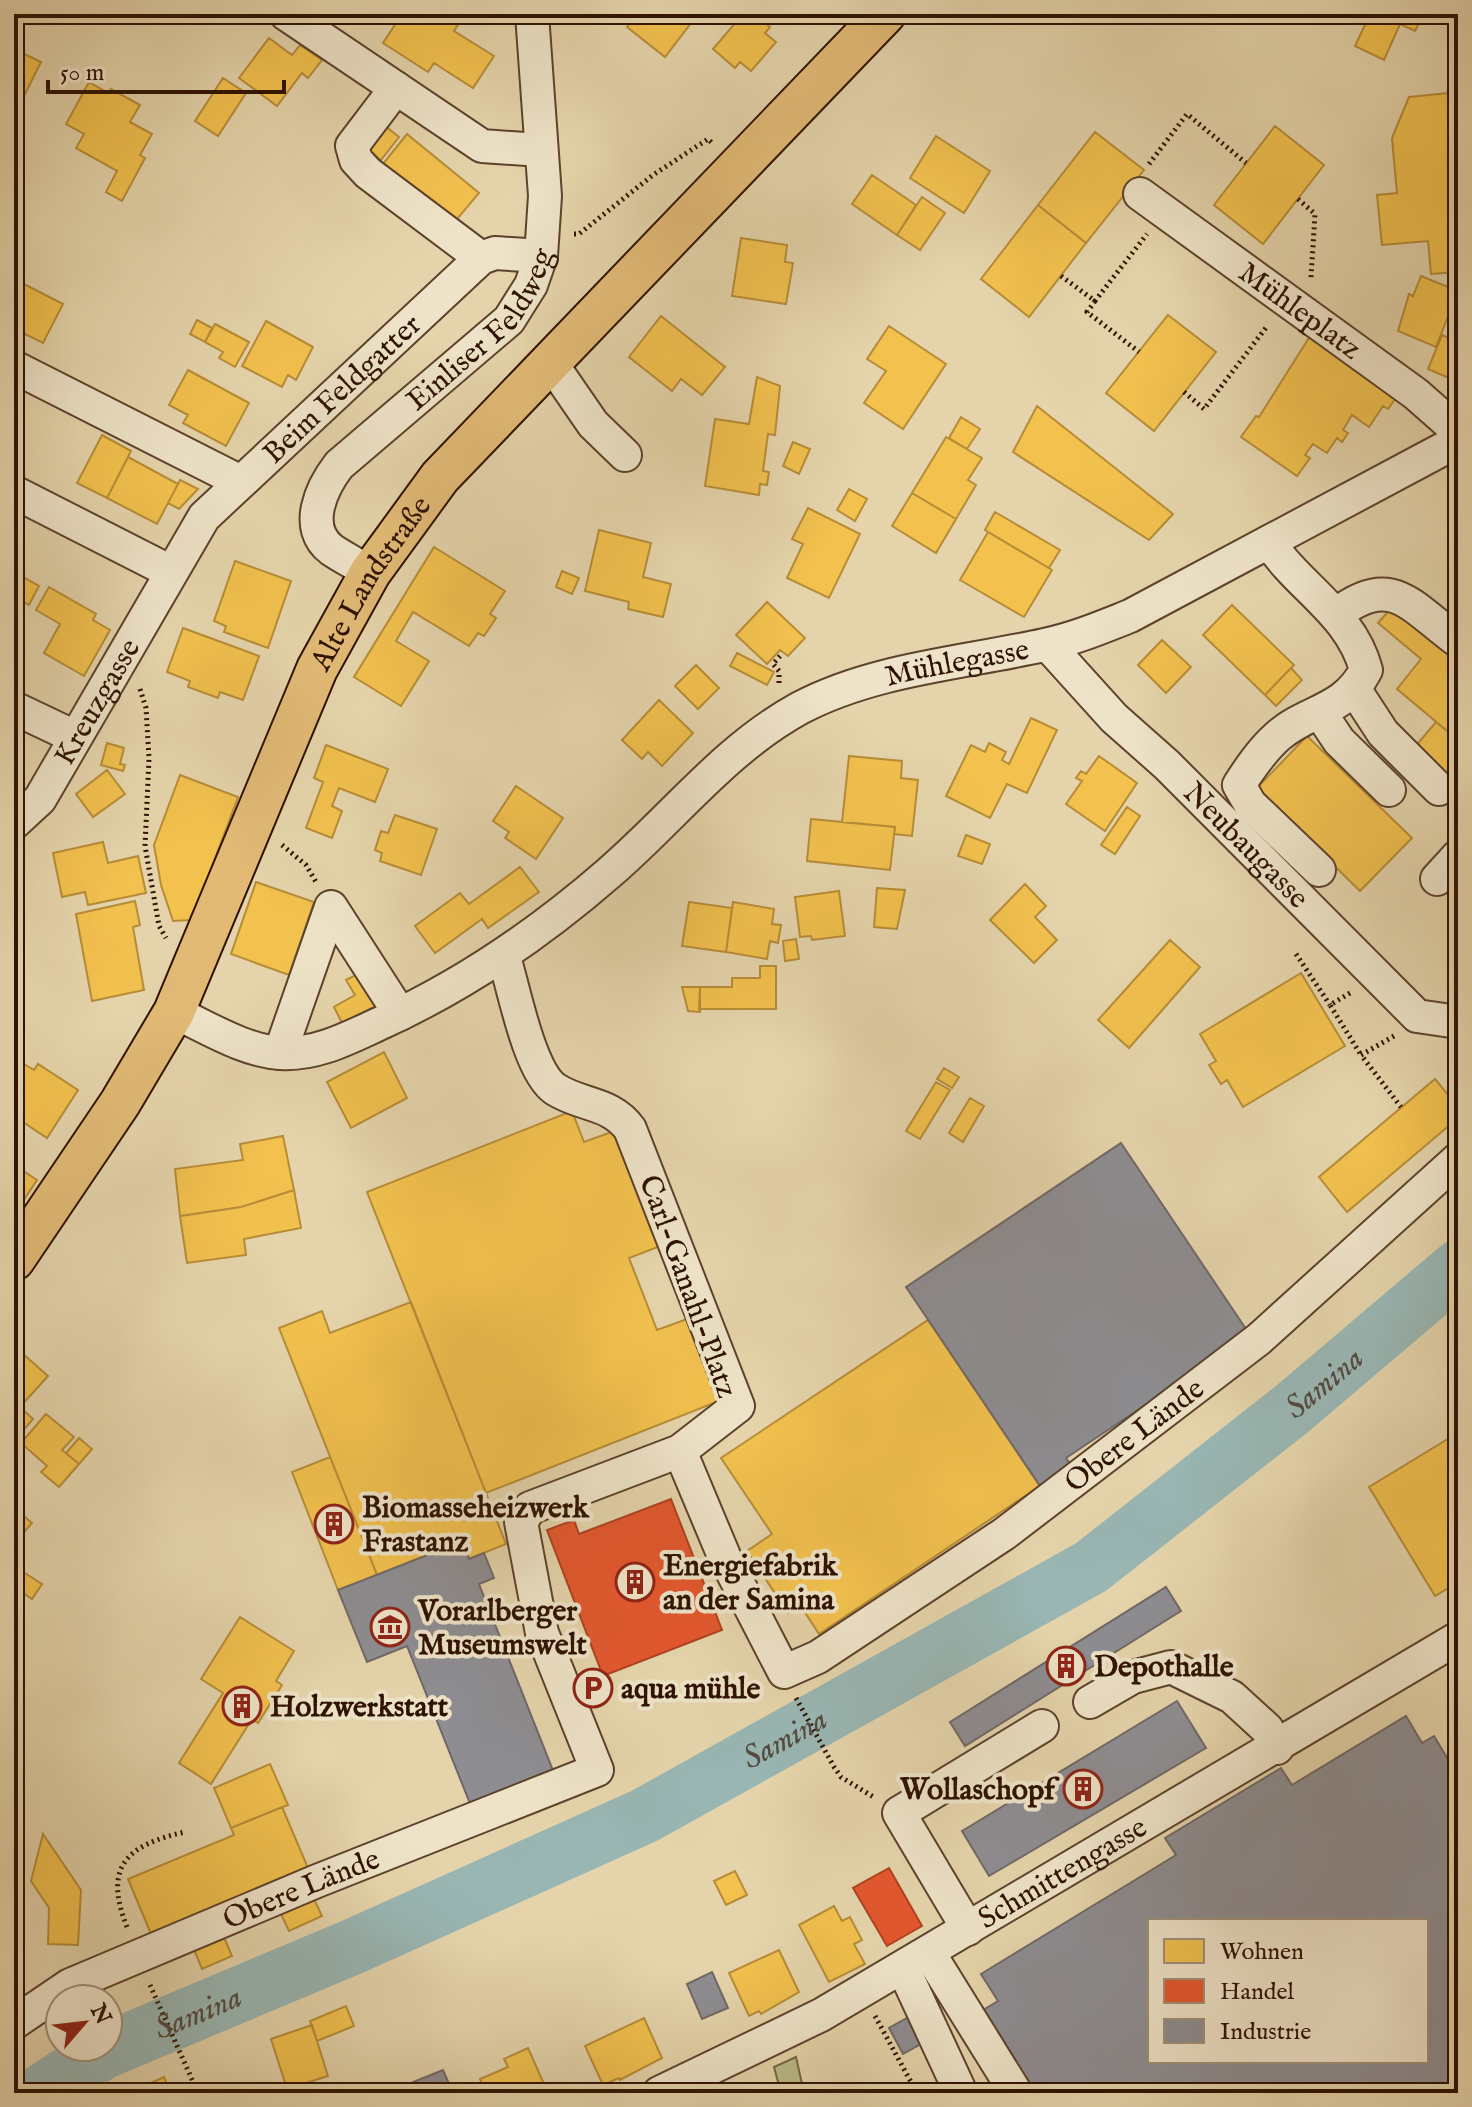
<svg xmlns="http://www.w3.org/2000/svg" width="1472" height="2107" font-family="'IM FELL English',serif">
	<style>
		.green { fill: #b9bc86; stroke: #746744; stroke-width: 2 }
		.homes { fill: #f2c14e; stroke: #b78c37; stroke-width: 2 }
		.shops { fill: #e4572e; stroke: #ad4221; stroke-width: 2 }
		.industry { fill: #8d8d92; stroke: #706867; stroke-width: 2; fill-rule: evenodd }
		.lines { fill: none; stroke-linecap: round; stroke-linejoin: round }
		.river { stroke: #99b6b3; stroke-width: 56 }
		.minor-casing { stroke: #5c422c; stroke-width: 36 }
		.major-casing { stroke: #2e1202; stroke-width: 44 }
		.path { stroke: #2e1202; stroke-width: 5; stroke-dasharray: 2 4; stroke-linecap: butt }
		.minor { stroke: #eee3c8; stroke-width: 32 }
		.major { stroke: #e2ba76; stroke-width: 40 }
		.labels { text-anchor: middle; stroke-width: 8; stroke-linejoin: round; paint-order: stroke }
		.street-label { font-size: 30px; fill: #2e1202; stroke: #eee3c8 }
		.poi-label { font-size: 30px; font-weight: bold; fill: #2e1202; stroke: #eee3c8; text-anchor: start }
		.water-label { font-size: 32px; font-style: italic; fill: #534b40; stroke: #eee3c8 }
	</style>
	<rect width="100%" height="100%" fill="#e5d4ab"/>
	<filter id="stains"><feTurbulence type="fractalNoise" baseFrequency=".0025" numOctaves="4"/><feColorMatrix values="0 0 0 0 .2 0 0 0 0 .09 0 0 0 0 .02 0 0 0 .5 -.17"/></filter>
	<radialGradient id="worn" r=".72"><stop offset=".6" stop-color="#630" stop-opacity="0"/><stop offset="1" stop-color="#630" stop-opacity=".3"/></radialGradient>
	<path class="green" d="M796 2057 804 2093H781L774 2067Z"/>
	<path class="homes" d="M402 14H465L454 31 494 56 473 88 434 63 428 72 383 43Z
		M637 14H698L665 57 627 27Z
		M743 14H755L770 27 765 33 776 42 751 71 740 62 735 68 713 49Z
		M1370 14H1424L1415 31 1400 24 1384 60 1355 46Z
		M269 38 292 55 300 45 322 60 308 78 302 73 277 106 239 78Z
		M14 49 41 62 14 116Z
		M223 78 246 93 218 136 195 121Z
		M89 82 108 93 111 89 140 105 130 122 152 134 140 155 145 158 122 201 106 192 117 171 76 148 84 134 66 124Z
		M1448 93 1458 272 1431 274 1428 241 1382 245 1377 195 1397 193 1392 138 1409 97Z
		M384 125 399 137 381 160 365 147Z
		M1275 126 1324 165 1263 244 1214 205Z
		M1095 132 1144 170 1086 243 1038 205Z
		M407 134 479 193 453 224 378 170Z
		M936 136 990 171 964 213 910 178Z
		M872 175 916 205 897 235 852 204Z
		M922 197 945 213 920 250 897 235Z
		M1038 205 1086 243 1029 317 981 279Z
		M741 238 787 245 785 262 793 263 786 304 732 296Z
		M14 272 21 276 18 281 63 304 43 343 25 334 22 341 14 337Z
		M1421 276 1458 291 1436 347 1398 331 1409 294 1413 296Z
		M1168 315 1216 352 1154 431 1106 393Z
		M661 316 725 367 702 395 681 379 672 391 629 357Z
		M197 320 212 328 205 342 190 334Z
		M266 321 313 347 296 380 288 375 282 387 242 366Z
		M215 324 249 342 235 367 219 358 223 352 205 342Z
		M889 326 946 364 903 429 864 403 886 371 867 359Z
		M1312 333 1400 392 1388 409 1383 406 1369 427 1352 415 1343 430 1348 433 1342 442 1337 438 1327 453 1313 444 1305 455 1310 458 1297 476 1241 437 1256 416 1259 417Z
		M1442 335 1458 342V362L1451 379 1428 369Z
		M188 370 249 403 226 446 183 423 188 415 169 405Z
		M757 377 780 386 775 435 768 434 763 471 769 472 767 485 760 484 759 495 705 486 715 419 749 424Z
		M1037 406 1173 514 1149 540 1013 452Z
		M961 417 980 429 967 449 949 438Z
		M102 435 131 451 107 498 77 483Z
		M946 437 982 458 968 480 976 485 956 519 912 493Z
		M793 442 810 449 799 474 783 466Z
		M128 457 178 484 157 524 107 498Z
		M180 480 198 489 179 509 168 503Z
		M849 489 867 499 855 521 837 510Z
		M912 493 956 519 936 553 892 526Z
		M808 508 860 534 829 598 787 578 803 544 792 539Z
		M995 512 1060 550 1049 568 985 530Z
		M599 530 651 543 643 577 671 584 663 617 628 609 629 602 585 591Z
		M988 532 1052 570 1024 617 960 580Z
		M434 547 505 591 490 614 496 618 484 636 478 633 469 646 413 612 396 641 429 661 401 706 354 677Z
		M235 561 291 581 268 648 224 632 226 626 214 621Z
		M562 571 579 578 572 594 556 587Z
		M14 572 39 586 29 605 14 597Z
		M49 587 96 614 93 620 110 630 84 676 44 653 60 624 36 610Z
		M767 602 805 638 788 656 780 650 767 664 736 635Z
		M1232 605 1294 665 1265 695 1203 635Z
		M1393 606 1458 660V740L1397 689 1421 659 1378 623Z
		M183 628 259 656 243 700 220 692 218 698 188 687 190 681 167 672Z
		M1162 640 1191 667 1166 693 1138 665Z
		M737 653 774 672 767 685 730 666Z
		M696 665 719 688 698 709 675 686Z
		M1291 668 1302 680 1276 706 1265 695Z
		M659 700 693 733 662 766 648 752 642 759 622 740Z
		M1031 718 1057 730 1027 793 1007 784 990 818 946 796 971 745 985 752 989 743 1006 752 1002 760 1009 764Z
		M1436 722 1458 740V785L1414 748Z
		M1307 736 1412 838 1360 891 1256 789Z
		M107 743 124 748 120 764 125 765 123 771 101 765Z
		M326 745 388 769 375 802 339 788 332 806 342 811 332 838 306 828 323 782 314 778Z
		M849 756 902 761 901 778 918 780 912 836 894 834 895 827 842 822Z
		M1099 756 1137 783 1105 831 1066 804 1082 781 1076 778 1081 771 1086 774Z
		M107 770 125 794 93 817 76 794Z
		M180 775 238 797 192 920 173 921 161 885 154 845Z
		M516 786 563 818 536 859 505 838 509 832 493 821Z
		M1127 807 1140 816 1115 854 1101 845Z
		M395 815 437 829 421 875 380 861 382 853 375 850 381 831 388 833Z
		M811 819 895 827 890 870 807 861Z
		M966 835 990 844 982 864 958 856Z
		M103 842 108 863 138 856 146 893 88 905 85 892 62 897 53 853Z
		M520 867 539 892 488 928 482 919 435 953 415 926 460 893 469 904Z
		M256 882 314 902 289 975 231 954Z
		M1025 884 1046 906 1035 917 1057 940 1034 963 990 920Z
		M877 888 905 890 897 929 874 927Z
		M839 891 845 936 812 940 811 936 800 937 795 897Z
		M135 901 140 925 133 927 144 990 92 1001 76 914Z
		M689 902 732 908 726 952 682 946Z
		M733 902 774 909 772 924 781 925 778 943 770 941 767 959 726 952Z
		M796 939 799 959 785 961 783 941Z
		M1170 940 1200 967 1129 1048 1098 1020Z
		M760 966H776V1009H699L700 987H732V978H760Z
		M362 972 380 1004 343 1025 334 1007 355 995 346 980Z
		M1301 973 1345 1046 1243 1107 1227 1080 1221 1084 1209 1065 1216 1061 1200 1034Z
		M682 987H700V1012L688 1011Z
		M384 1052 407 1098 351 1128 327 1082Z
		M14 1058 34 1070 38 1064 78 1090 47 1138 14 1116Z
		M944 1068 959 1077 952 1088 937 1079Z
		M1435 1079 1458 1107V1118L1347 1212 1319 1177Z
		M936 1082 950 1090 920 1139 906 1131Z
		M970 1098 984 1106 963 1142 949 1133Z
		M572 1111 584 1142 617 1130 663 1245 629 1258 657 1330 687 1319 719 1401 486 1493 367 1192Z
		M283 1136 294 1190 241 1207 180 1216 175 1169 243 1160 240 1144Z
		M14 1165 37 1180 14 1215Z
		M294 1190 301 1228 244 1239 246 1255 187 1263 180 1216 241 1207Z
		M411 1302 506 1544 469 1559 463 1541 377 1575 279 1328 322 1311 330 1333Z
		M928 1320 1040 1486 819 1634 800 1605 788 1613 747 1551 772 1534 721 1458Z
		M14 1346 48 1376 20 1407 33 1419 20 1434 14 1429Z
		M46 1414 74 1437 62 1450 79 1464 59 1487 41 1472 47 1466 21 1443Z
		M1456 1434 1458 1582 1435 1596 1369 1487Z
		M79 1438 92 1449 79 1464 66 1453Z
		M330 1457 377 1575 338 1590 292 1472Z
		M17 1510 32 1523 14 1544V1514Z
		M17 1568 42 1584 32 1599 14 1587Z
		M240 1617 294 1651 276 1681 282 1685 258 1723 252 1719 211 1784 179 1763 223 1693 201 1679Z
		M270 1764 288 1805 231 1828 214 1788Z
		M282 1807 308 1868 151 1934 128 1879 234 1835 231 1828Z
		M43 1834 81 1890 78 1945 48 1944 49 1908 31 1881Z
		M735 1871 747 1895 726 1905 714 1881Z
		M313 1897 322 1916 289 1931 280 1912Z
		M834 1906 842 1921 850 1917 862 1940 854 1944 865 1964 829 1982 799 1925Z
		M223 1935 232 1956 202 1969 193 1947Z
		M779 1950 799 1992 761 2014 759 2011 749 2016 729 1973Z
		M346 2006 354 2026 317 2041 310 2021Z
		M644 2018 662 2058 620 2080 619 2078 603 2085 585 2046Z
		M312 2025 328 2076 287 2089 271 2039Z
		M528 2048 548 2093H486L480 2079 508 2067 504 2059Z
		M164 2077 171 2093H137L135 2090Z"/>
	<path class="shops" d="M671 1499 722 1630 603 1676 547 1530 574 1520 579 1534Z
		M889 1868 922 1926 887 1946 853 1888Z"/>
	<path class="industry" d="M1121 1143 1250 1335 1066 1458 1071 1465 1040 1486 906 1287Z
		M463 1541 469 1559 484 1553 494 1578 479 1584 558 1783 475 1816 407 1646 367 1662 338 1590Z
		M1166 1587 1181 1611 965 1746 950 1722Z
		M1177 1701 1206 1748 989 1876 962 1831Z
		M1406 1716 1422 1743 1434 1736 1458 1776V2093H1033L983 2010 998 2001 981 1974 1176 1855 1165 1838 1281 1768 1292 1785ZM1150 1921H1426V2061H1150Z
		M712 1972 728 2008 702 2019 687 1984Z
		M914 2014 928 2040 903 2054 889 2028Z
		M443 2070 453 2093H417L413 2082Z"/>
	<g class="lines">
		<path class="river" id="s1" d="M40 2093 102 2052 352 1947 644 1816 1091 1567 1292 1409 1458 1268"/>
		<defs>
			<g id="minor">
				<path d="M286 14 482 146 540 150"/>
				<path d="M396 88 352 146 356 160 368 173 481 258"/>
				<path id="s2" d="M1140 194 1416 394 1458 431"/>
				<path d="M551 363 593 424 625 455"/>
				<path d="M14 367 241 482"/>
				<path d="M14 492 171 572"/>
				<path d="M1269 542C1299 588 1351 613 1366 670 1344 712 1309 709 1278 736 1262 750 1250 768 1239 785L1250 804 1319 870"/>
				<path id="s3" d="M370 573C358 565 344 558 332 550 302 528 322 487 339 465L509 320 531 285 541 256 545 196 532 14"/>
				<path d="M1337 614C1392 571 1411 607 1458 641"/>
				<path id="s4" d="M1048 645 1114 718 1167 765 1417 1016 1458 1022"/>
				<path d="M1355 690 1383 733 1439 789"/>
				<path d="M14 708 75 737"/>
				<path d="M1321 714 1339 741 1389 790"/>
				<path id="s5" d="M14 823 40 799 204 517 481 258 495 253 541 256"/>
				<path d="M1437 879 1458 856"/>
				<path id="s6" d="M174 1012C207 1027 244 1051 281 1053 318 1055 350 1037 383 1022 466 984 540 933 609 873 673 818 725 749 800 708 874 669 963 663 1044 645 1074 639 1102 627 1130 616L1458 441"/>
				<path d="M280 1053 331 907 400 1014"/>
				<path id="s7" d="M680 1451 724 1556 784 1672 818 1657 1004 1534 1259 1339 1458 1159"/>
				<path d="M1090 1702 1133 1677 1171 1667 1232 1697 1267 1729 1277 1748"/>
				<path d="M968 1929 899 1813 1042 1726"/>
				<path d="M929 1953 1016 2093"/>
				<path d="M903 1968 961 2093"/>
				<path id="s8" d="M14 2023 70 1985 317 1881 597 1770 542 1633 521 1522 530 1508 680 1451 738 1406 630 1129C611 1102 581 1106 555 1089 529 1071 514 989 504 957"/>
				<path id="s9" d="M659 2093 821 2015 1458 1638"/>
			</g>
			<g id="major">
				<path id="s10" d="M14 1260 120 1103 174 1012 317 669 370 573 440 477 885 14"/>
			</g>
		</defs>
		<use href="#minor" class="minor-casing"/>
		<use href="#major" class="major-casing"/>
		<path class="path" d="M636 14H637
			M1149 164 1187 114 1246 163
			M1298 199 1315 214 1311 278
			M574 234H579L653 175 708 139 714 145
			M1061 276 1095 301 1147 234
			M1095 301 1087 312 1139 352
			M1184 392 1204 409 1268 325
			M779 683V671L773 664 780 656
			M140 689 146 708 149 758 145 846 159 926 166 938
			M282 845 306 865 316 882
			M1296 954 1330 1005
			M1350 993 1330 1005 1361 1055
			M1394 1036 1361 1055 1401 1107
			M796 1698 834 1767 841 1777 875 1798
			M127 1927C103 1867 126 1845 185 1832
			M150 1985 198 2093
			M875 2016 917 2093"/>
		<use href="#minor" class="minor"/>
		<use href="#major" class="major"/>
	</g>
	<defs>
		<symbol id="building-ring" viewBox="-11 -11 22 22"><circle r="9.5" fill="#eee3c8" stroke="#8f2418" stroke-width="1.5"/><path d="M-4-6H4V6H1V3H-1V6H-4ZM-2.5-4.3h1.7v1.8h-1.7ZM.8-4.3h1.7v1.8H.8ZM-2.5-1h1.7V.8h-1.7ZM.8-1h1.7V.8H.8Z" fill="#8f2418"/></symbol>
		<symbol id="museum-ring" viewBox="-11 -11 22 22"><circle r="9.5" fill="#eee3c8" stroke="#8f2418" stroke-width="1.5"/><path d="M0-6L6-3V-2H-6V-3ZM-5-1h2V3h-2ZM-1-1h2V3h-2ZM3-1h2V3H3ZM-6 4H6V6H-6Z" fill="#8f2418"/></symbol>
		<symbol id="parking-ring" viewBox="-11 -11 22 22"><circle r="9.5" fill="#eee3c8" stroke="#8f2418" stroke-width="1.5"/><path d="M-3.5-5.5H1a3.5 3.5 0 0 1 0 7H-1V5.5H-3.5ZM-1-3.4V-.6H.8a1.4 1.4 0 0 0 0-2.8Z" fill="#8f2418"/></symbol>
	</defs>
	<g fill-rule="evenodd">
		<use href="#building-ring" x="312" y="1502" width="44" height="44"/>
		<use href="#building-ring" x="613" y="1560" width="44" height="44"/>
		<use href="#museum-ring" x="368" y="1605" width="44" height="44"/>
		<use href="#building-ring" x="1044" y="1644" width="44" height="44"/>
		<use href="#parking-ring" x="571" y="1666" width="44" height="44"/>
		<use href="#building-ring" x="220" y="1684" width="44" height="44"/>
		<use href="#building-ring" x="1061" y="1767" width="44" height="44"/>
	</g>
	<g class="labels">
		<g class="street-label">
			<text dy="10" stroke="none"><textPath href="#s2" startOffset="198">Mühleplatz</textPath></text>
			<text dy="10" stroke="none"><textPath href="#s3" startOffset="338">Einliser Feldweg</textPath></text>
			<text dy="10" stroke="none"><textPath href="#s5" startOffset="550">Beim Feldgatter</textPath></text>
			<text dy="10" stroke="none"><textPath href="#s10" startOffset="768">Alte Landstraße</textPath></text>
			<text dy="10" stroke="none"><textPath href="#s6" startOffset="912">Mühlegasse</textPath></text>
			<text dy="10" stroke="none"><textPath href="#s5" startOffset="148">Kreuzgasse</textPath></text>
			<text dy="10" stroke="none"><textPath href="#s4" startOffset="282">Neubaugasse</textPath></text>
			<text transform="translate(689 1286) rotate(70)" y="10">Carl-Ganahl-Platz</text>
			<text dy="10" stroke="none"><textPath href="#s7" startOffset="668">Obere Lände</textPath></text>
			<text dy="10" stroke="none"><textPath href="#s9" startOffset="460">Schmittengasse</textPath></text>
			<text dy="10" stroke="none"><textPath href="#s8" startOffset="318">Obere Lände</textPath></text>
		</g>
		<g class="poi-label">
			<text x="362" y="1517">Biomasseheizwerk<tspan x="362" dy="34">Frastanz</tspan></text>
			<text x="663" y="1575">Energiefabrik<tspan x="663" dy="34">an der Samina</tspan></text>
			<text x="418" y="1620">Vorarlberger<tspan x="418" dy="34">Museumswelt</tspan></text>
			<text x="1094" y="1676">Depothalle</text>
			<text x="621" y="1698">aqua mühle</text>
			<text x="270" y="1716">Holzwerkstatt</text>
			<text x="1055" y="1799" text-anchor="end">Wollaschopf</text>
		</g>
		<g class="water-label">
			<text dy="11" stroke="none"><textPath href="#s1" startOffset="1474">Samina</textPath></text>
			<text dy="11" stroke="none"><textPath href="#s1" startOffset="826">Samina</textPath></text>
			<text dy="11" stroke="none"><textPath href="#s1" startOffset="178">Samina</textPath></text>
		</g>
	</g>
	<rect width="1472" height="2107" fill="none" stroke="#e5d4ab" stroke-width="48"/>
	<rect x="16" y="16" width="1440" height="2075" fill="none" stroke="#2e1202" stroke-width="4"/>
	<rect x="24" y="24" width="1424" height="2059" fill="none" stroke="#2e1202" stroke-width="2"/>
	<rect x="1148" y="1919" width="280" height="144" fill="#eee3c8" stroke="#a18f79" stroke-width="2"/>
	<rect x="1164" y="1939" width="40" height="24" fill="#f2c14e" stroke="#a18f79" stroke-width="2"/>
	<text x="1220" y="1959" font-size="24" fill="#2e1202">Wohnen</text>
	<rect x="1164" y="1979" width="40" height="24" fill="#e4572e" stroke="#a18f79" stroke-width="2"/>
	<text x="1220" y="1999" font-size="24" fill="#2e1202">Handel</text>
	<rect x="1164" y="2019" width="40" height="24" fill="#8d8d92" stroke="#a18f79" stroke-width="2"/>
	<text x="1220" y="2039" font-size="24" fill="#2e1202">Industrie</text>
	<g transform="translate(84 2023) rotate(62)"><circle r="38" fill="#eee3c8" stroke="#a18f79" stroke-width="2"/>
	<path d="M0-6L14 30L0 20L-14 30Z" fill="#8f2418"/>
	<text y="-12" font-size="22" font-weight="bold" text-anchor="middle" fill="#2e1202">N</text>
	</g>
	<path d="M48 80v12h236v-12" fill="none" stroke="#2e1202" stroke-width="4"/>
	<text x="60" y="80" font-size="24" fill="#2e1202" stroke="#eee3c8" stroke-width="6" paint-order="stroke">50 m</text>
	<rect width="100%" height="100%" filter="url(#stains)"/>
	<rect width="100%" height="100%" fill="url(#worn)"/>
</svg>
